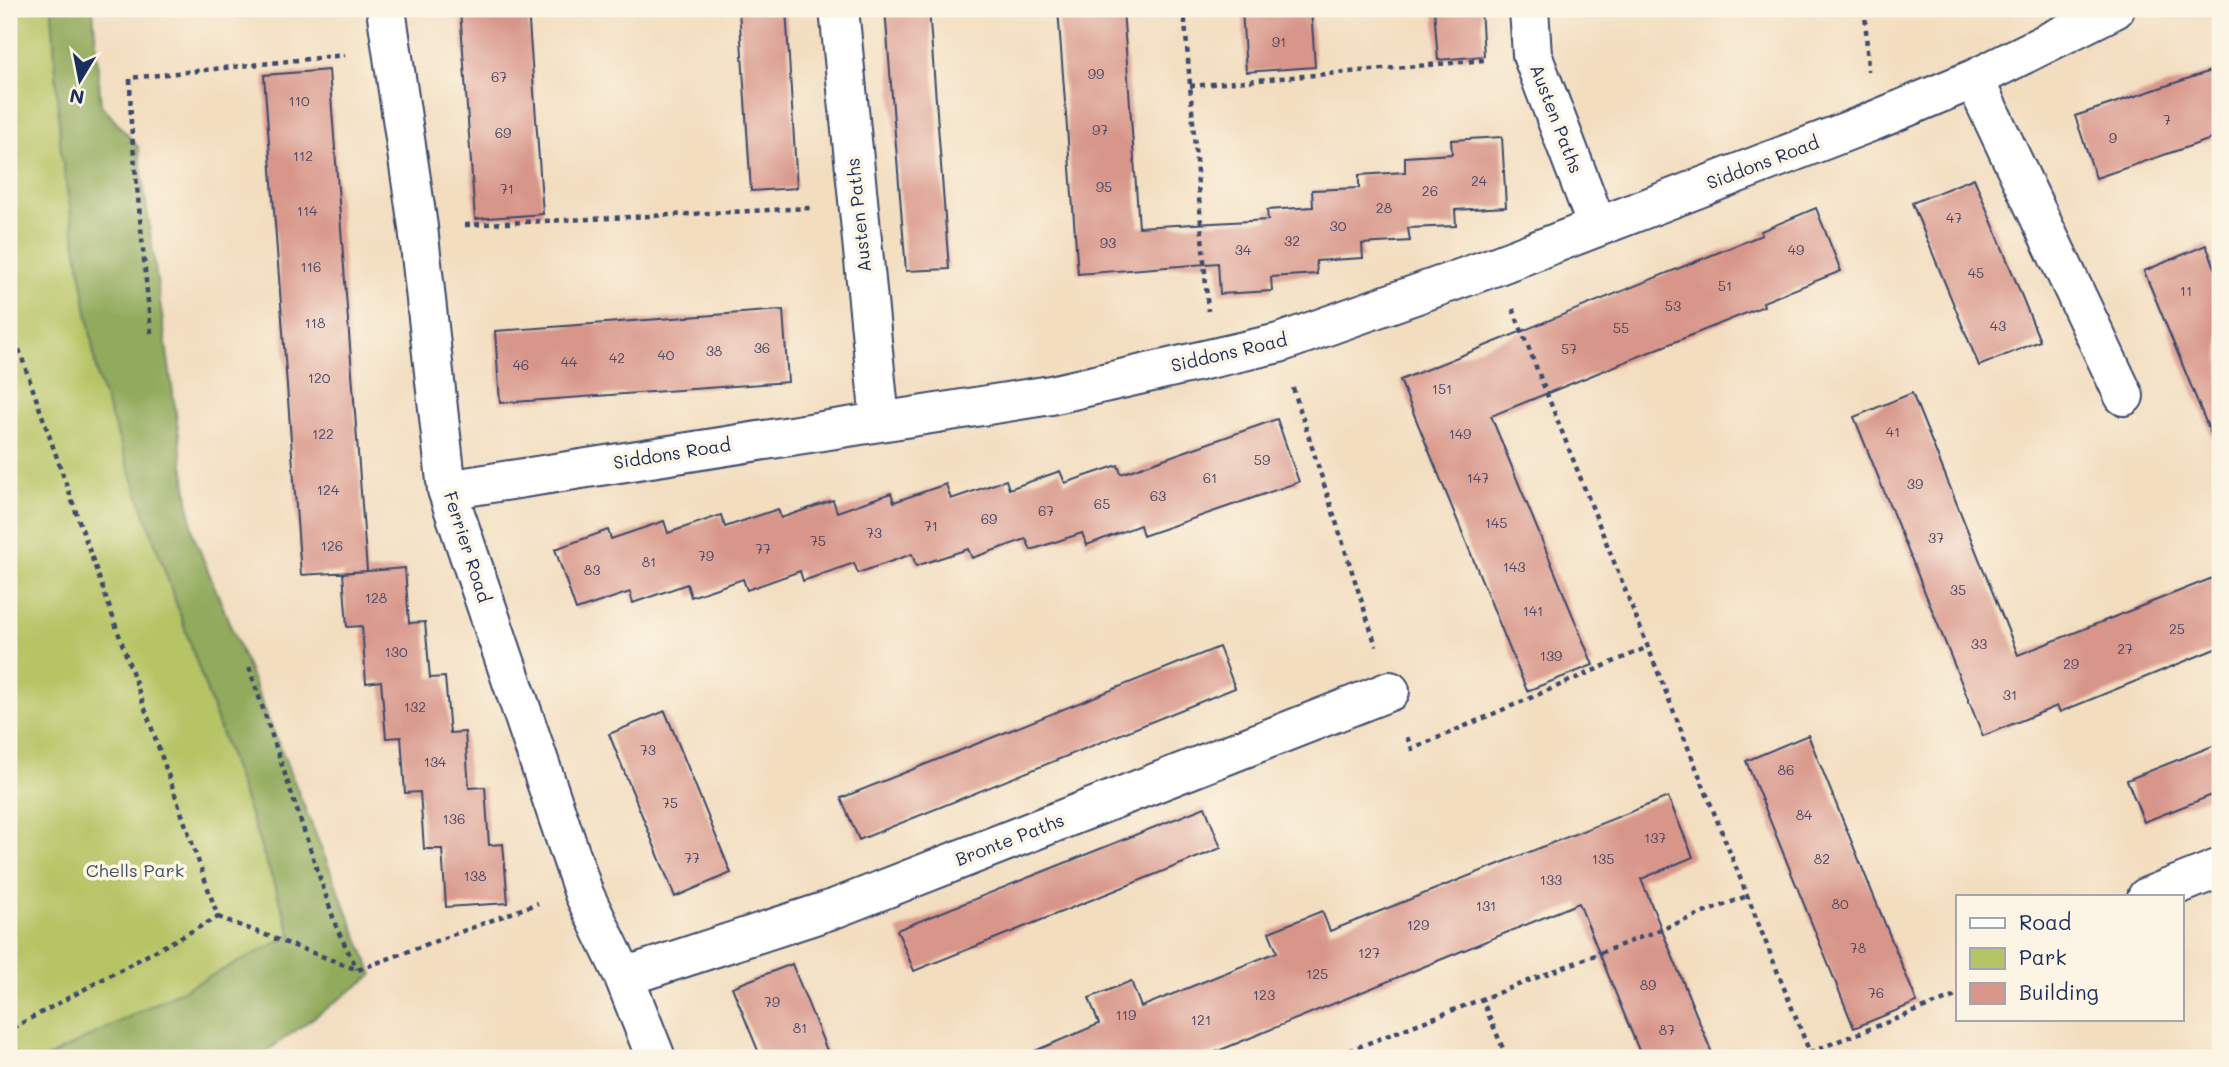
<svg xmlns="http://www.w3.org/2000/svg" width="2229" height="1067" font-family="Mali,sans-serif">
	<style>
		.green { fill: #b7c466; stroke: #697a62; stroke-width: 2 }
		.forest { fill: #91aa5b; stroke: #566c5c; stroke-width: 2 }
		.building { fill: #d8968a }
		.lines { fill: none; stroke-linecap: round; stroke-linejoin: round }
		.minor-casing { stroke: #3b496d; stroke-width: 42 }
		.path { stroke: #3b496d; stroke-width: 4.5; stroke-dasharray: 5 5; stroke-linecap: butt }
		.minor { stroke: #fff; stroke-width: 38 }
		.labels { text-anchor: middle; stroke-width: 7; stroke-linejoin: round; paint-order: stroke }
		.number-label { font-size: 14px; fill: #4a4969 }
		.street-label { font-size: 18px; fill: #1b2f5e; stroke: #fcf5e5 }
		.park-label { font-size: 18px; fill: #425460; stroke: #fcf5e5 }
	</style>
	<rect width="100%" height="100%" fill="#fcf5e5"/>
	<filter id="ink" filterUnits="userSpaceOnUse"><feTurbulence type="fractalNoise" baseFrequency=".0143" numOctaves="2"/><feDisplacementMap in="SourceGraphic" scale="14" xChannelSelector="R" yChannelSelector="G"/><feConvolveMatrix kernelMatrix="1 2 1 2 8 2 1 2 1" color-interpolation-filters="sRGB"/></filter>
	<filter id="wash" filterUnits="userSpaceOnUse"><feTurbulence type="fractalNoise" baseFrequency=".00686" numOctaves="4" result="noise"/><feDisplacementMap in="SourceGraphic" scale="28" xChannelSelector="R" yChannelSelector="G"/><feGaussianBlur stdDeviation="1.57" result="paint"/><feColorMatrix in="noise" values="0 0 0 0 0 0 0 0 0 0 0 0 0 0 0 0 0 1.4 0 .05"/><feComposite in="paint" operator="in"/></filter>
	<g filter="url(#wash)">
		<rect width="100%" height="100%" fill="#f2ddbf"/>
		<path class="green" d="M9 9H52L61 152 98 379 292 936 47 1058H9Z"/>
		<path class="forest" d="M52 9H93L101 105 138 147 193 534 373 975 257 1058H47L292 935 98 379 61 152Z"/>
		<g id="blocks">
			<path class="building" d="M460 9H528L543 214 475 219Z
				M739 9H786L797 188 751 191Z
				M885 9H929L949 269 906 271Z
				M1058 9H1123L1139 227 1268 220 1267 210 1313 207 1312 190 1359 188V175L1405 172V157L1452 154 1451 140 1502 137 1506 207 1455 210 1456 226 1408 228 1410 241 1362 244 1363 258 1316 261 1317 274 1271 277 1272 291 1220 294 1218 263 1078 274Z
				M1242 9H1311L1315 67 1246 72Z
				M1434 9H1481L1484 56 1438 60Z
				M2220 68V136L2096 178 2075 116Z
				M329 70 367 571 301 575 264 75Z
				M1974 178 2040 341 1979 366 1912 203Z
				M1816 208 1841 271 1763 302 1764 306 1491 416 1593 665 1527 691 1400 380 1762 235 1761 231Z
				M2206 245 2220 280 2219 454 2144 271Z
				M783 310 788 382 500 403 495 331Z
				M1912 393 2018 655 2220 575V647L2060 712 2057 706 1983 736 1854 417Z
				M1277 419 1299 482 1143 536 1140 525 1087 545 1082 533 1031 550 1026 539 972 558 968 549 916 566 912 554 858 573 854 563 803 581 800 571 747 590 743 579 691 597 687 584 633 603 630 592 576 610 555 549 608 530 611 539 664 521 668 533 721 515 725 527 778 509 781 518 833 500 837 512 891 493 894 502 946 484 951 499 1006 480 1009 489 1060 471 1065 483 1118 465 1121 474Z
				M405 568 409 623 425 622 430 678 445 677 450 733 465 732 469 788 485 787 489 845 503 844 508 903 446 907 442 849H424L420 792 405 793 401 737 386 738 381 681 366 683 362 626 347 627 343 573Z
				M1219 647 1235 688 859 840 841 798Z
				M665 711 731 873 675 897 609 734Z
				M1808 735 1917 1002 1854 1028 1746 761Z
				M2220 743V792L2144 822 2127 780Z
				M1668 797 1693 857 1641 879 1714 1058H1642L1579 903 1201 1058H1018L1099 1024 1089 998 1131 981 1141 1007 1277 952 1269 932 1322 911 1330 931Z
				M1205 807 1221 848 914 971 897 930Z
				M792 964 813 1016 830 1058H761L732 987Z"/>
		</g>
	</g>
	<g filter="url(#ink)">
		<use href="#blocks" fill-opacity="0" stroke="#3b496d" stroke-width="2"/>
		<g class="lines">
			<defs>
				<path id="minor" d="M386 9 418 227 447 490 584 894 624 977 656 1058
					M839 9 880 421
					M1529 9 1532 55 1597 226
					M1974 79 2124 396
					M447 490 1051 395 1279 343 1496 266 1871 122 1974 79 2115 9
					M2147 897 2220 868
					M624 977 836 908 1390 691"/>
			</defs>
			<use href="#minor" class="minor-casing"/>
			<path class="path" d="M1184 9 1208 311
				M1865 9 1868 71
				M1190 86 1485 60
				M465 225 812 208
				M1513 309 1812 1058
				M9 321 218 917 9 1030
				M151 333 131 124 130 78 345 55
				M1293 388 1376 646
				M249 667 337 929 357 969
				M1407 737 1412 749 1648 647
				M218 917 358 970 538 903
				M1481 997 1507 1058
				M1810 1052 1958 995
				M1330 1058 1747 896"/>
			<use href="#minor" class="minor"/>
		</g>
	</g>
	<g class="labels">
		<g class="number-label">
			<text x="1279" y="47">91</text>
			<text x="1096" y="79">99</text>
			<text x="499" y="82">67</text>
			<text x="299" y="106">110</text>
			<text x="2167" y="125">7</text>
			<text x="1100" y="135">97</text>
			<text x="503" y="138">69</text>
			<text x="2113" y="143">9</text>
			<text x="303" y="161">112</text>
			<text x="1479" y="186">24</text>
			<text x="1104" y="192">95</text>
			<text x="507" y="194">71</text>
			<text x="1430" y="196">26</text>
			<text x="1384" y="213">28</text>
			<text x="307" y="216">114</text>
			<text x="1954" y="223">47</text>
			<text x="1338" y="231">30</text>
			<text x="1292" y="246">32</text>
			<text x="1108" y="248">93</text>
			<text x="1243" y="255">34</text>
			<text x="1796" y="255">49</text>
			<text x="311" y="272">116</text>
			<text x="1976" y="278">45</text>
			<text x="1725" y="291">51</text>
			<text x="2186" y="296">11</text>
			<text x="1673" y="311">53</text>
			<text x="315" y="328">118</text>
			<text x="1998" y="331">43</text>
			<text x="1621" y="333">55</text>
			<text x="762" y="353">36</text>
			<text x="1569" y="354">57</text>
			<text x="714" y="356">38</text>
			<text x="666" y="360">40</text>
			<text x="617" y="363">42</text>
			<text x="569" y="367">44</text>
			<text x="521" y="370">46</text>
			<text x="319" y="383">120</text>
			<text x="1442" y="394">151</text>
			<text x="1893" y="437">41</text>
			<text x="323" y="439">122</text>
			<text x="1460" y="439">149</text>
			<text x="1262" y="465">59</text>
			<text x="1210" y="483">61</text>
			<text x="1478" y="483">147</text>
			<text x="1915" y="489">39</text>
			<text x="328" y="495">124</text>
			<text x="1158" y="501">63</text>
			<text x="1102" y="509">65</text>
			<text x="1046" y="516">67</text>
			<text x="989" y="524">69</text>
			<text x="1496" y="528">145</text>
			<text x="931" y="531">71</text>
			<text x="874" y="538">73</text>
			<text x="1936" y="543">37</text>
			<text x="818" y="546">75</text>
			<text x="332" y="551">126</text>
			<text x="763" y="554">77</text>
			<text x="706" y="561">79</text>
			<text x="649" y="567">81</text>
			<text x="1514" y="572">143</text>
			<text x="592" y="575">83</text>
			<text x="1958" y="595">35</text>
			<text x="376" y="603">128</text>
			<text x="1533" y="616">141</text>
			<text x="2177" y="634">25</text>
			<text x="1979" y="649">33</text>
			<text x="2125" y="654">27</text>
			<text x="396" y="657">130</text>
			<text x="1551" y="661">139</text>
			<text x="2071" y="669">29</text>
			<text x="2010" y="700">31</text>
			<text x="415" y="712">132</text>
			<text x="648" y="755">73</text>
			<text x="435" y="767">134</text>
			<text x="1786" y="775">86</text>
			<text x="670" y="808">75</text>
			<text x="1804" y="820">84</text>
			<text x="454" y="824">136</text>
			<text x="1655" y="843">137</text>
			<text x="692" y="863">77</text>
			<text x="1603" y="864">135</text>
			<text x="1822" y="864">82</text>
			<text x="475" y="881">138</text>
			<text x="1551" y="885">133</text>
			<text x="1840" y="909">80</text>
			<text x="1486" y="911">131</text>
			<text x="1418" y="930">129</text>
			<text x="1858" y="953">78</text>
			<text x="1369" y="958">127</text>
			<text x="1317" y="979">125</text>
			<text x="1648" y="990">89</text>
			<text x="1876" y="998">76</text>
			<text x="1264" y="1000">123</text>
			<text x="772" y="1007">79</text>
			<text x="1126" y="1020">119</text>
			<text x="1201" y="1025">121</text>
			<text x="800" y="1033">81</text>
			<text x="1667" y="1035">87</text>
		</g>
		<g class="street-label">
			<text transform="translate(1556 119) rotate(69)" y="6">Austen Paths</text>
			<text transform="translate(1763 163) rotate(-21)" y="6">Siddons Road</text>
			<text transform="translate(859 215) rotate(-96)" y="6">Austen Paths</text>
			<text transform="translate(1229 353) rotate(-13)" y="6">Siddons Road</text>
			<text transform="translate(672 454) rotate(-9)" y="6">Siddons Road</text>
			<text transform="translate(467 547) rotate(72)" y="6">Ferrier Road</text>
			<text transform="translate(1010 840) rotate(-21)" y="6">Bronte Paths</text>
		</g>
		<g class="park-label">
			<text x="135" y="877">Chells Park</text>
		</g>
	</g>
	<rect width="2229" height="1067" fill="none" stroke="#fcf5e5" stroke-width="35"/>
	<rect x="1956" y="895" width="228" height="126" fill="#fcf5e5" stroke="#a2a6af" stroke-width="2"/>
	<rect x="1970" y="918" width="35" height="10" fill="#ffffff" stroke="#a2a6af" stroke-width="2"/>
	<text x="2019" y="930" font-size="21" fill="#1b2f5e">Road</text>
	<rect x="1970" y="948" width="35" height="21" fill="#b7c466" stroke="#a2a6af" stroke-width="2"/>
	<text x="2019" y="965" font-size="21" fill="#1b2f5e">Park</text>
	<rect x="1970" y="983" width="35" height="21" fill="#d8968a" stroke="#a2a6af" stroke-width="2"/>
	<text x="2019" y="1000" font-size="21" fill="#1b2f5e">Building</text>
	<g transform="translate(80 80) rotate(190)" stroke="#fcf5e5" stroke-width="5" paint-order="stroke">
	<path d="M0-5L12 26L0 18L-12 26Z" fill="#1b2f5e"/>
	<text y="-10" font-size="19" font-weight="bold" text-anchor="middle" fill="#1b2f5e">N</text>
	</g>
</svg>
